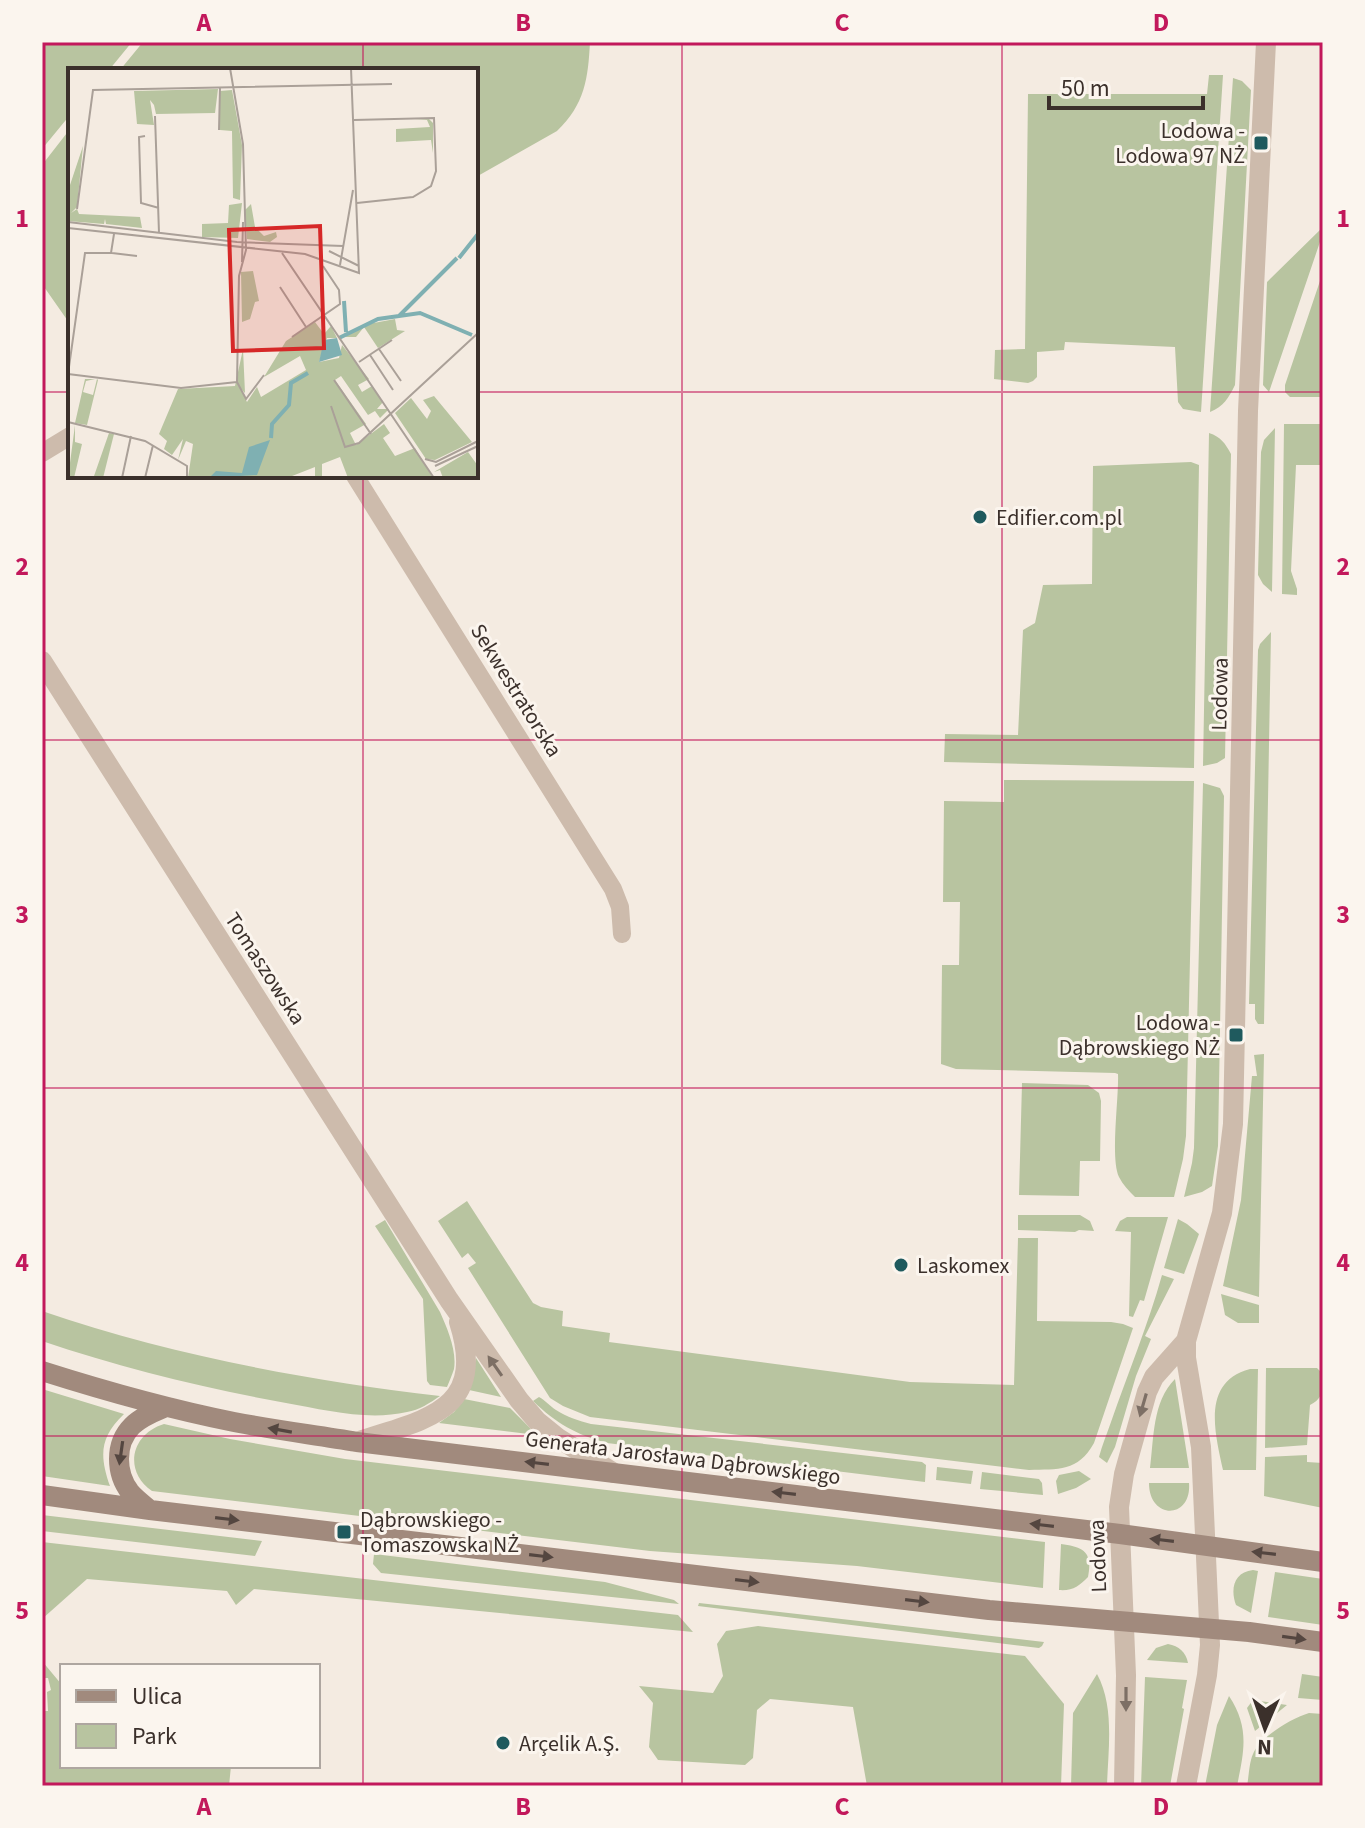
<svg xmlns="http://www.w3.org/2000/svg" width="1365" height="1828" font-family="'Source Sans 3',sans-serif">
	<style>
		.green { fill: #b8c4a0 }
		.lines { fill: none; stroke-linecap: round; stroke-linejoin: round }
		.minor { stroke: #cdbbac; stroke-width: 18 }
		.tertiary { stroke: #cdbbac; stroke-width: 20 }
		.secondary { stroke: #a18a7d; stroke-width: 20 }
		.oneway { fill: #7d6f65 }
		.oneway2 { fill: #544640 }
		.grid { fill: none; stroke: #c2185b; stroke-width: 2; stroke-opacity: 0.55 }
		.poi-dot { fill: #1f5a5e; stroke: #fbf5ee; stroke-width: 3 }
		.labels { text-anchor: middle; stroke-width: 6; stroke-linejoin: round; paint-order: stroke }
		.poi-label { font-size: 22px; fill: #3b302b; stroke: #fbf5ee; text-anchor: start }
		.street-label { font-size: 22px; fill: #3b302b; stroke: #fbf5ee }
		.inset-river { fill: none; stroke: #7fb0b2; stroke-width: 4 }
		.inset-road { fill: none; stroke: #aaa098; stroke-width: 2 }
		.view { fill: #d62828; fill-opacity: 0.15; stroke: #d62828; stroke-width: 4 }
		.inset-edge { fill: none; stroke: #3b302b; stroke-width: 4 }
		.neatline { fill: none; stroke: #c2185b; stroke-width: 3 }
		.grid-label { font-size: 26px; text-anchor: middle; font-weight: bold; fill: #c2185b }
	</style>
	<rect width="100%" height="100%" fill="#f4ebe1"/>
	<path class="green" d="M42 42H132L109 70H70V115L42 149Z
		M143 42H590C588 79 585 104 557 131L476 177V70H120Z
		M1209 75H1223L1201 412 1183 409 1178 402 1175 347 1065 342 1064 350 1037 352V377L1033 381 1028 383 994 379 995 350 1025 349 1028 94H1207Z
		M1233 78 1242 81 1251 90 1235 385C1228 399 1224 406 1210 412Z
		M70 129V324L42 284V165Z
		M1323 227V233L1269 392 1263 385 1267 282Z
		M1323 272V397H1290L1285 392V385Z
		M1284 424H1323V465H1296L1291 571 1297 589V595L1282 594Z
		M1275 428 1272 592 1263 584 1258 575 1261 452 1264 440Z
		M1209 433C1221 437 1225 443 1231 454L1225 758 1217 763 1203 766Z
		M1191 462 1199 465 1194 768 944 762 945 734 1018 735 1023 630 1035 623 1043 585 1092 584 1093 466Z
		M1271 632 1264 1024H1258L1255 1019V1004H1249L1258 650 1260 644Z
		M1004 780 1194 781 1186 1136 1183 1159 1174 1197H1135C1129 1191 1123 1185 1119 1177 1110 1158 1119 1098 1118 1074L1115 1073 956 1069 941 1064 942 965H959L960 902H943L944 801 1004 802Z
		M1203 783 1220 788 1224 796 1218 1146 1212 1186 1202 1192 1184 1197 1192 1163 1194 1148Z
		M1264 1054 1259 1297 1223 1286 1241 1200 1252 1076H1257L1254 1055Z
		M1022 1083 1088 1085 1099 1093 1101 1101 1100 1161H1080L1079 1196 1019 1195Z
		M467 1201 533 1303 541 1307 563 1311 562 1326 610 1333 609 1342 910 1382 1014 1385 1018 1238H1038L1037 1321 1111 1322 1123 1324 1133 1328 1094 1443C1078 1472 1058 1469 1029 1470L590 1417 563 1406 550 1398 468 1268 476 1263 468 1253 462 1258 438 1221Z
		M1018 1215H1080L1090 1221 1094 1231 1079 1230 1075 1232 1018 1230Z
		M1127 1217H1168L1144 1301 1140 1300 1133 1317 1129 1316 1131 1232 1115 1231 1120 1221Z
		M1178 1219 1187 1224 1199 1234 1184 1274 1164 1268Z
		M385 1220 440 1312C447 1328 457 1350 454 1369 452 1375 449 1382 447 1387L430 1385 427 1381 423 1299 375 1226Z
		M1162 1275 1174 1279 1145 1336 1151 1339 1136 1376 1115 1447 1107 1463 1099 1457C1102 1445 1107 1434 1111 1422 1128 1373 1148 1325 1162 1275Z
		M1221 1294 1259 1305V1323H1238L1225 1315Z
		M42 1311C171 1355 304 1380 440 1396 430 1403 419 1410 407 1412 368 1421 325 1410 286 1403 203 1388 122 1368 42 1341Z
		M476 1358 501 1397 469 1390Z
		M1266 1368H1317L1322 1373C1324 1388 1324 1398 1310 1405L1307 1445 1265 1448Z
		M1250 1369H1258L1256 1470H1223C1215 1433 1201 1382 1250 1369Z
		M1175 1379 1189 1468H1150C1154 1439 1152 1402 1175 1379Z
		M42 1389 124 1414C100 1437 99 1455 110 1486L42 1476Z
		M539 1397C545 1400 550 1406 556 1410 567 1417 579 1421 591 1424L922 1462 926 1465 925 1482 607 1443C575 1434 557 1424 533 1401Z
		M464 1399 510 1408 537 1435 439 1423 454 1412Z
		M164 1424 230 1439 345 1459 1045 1542 1043 1588 857 1566 650 1551 152 1491C123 1471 131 1434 164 1424Z
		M1307 1455V1462L1323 1463V1508L1264 1496 1265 1457Z
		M937 1467 973 1471 971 1484 936 1480Z
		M1079 1471 1091 1479 1076 1488 1058 1494 1056 1481 1059 1475Z
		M982 1472 1039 1479 1042 1483 1043 1495 980 1489Z
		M1149 1483H1189C1192 1520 1149 1520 1149 1483Z
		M42 1515 262 1541 255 1556 42 1531Z
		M42 1542 678 1615 693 1632 254 1589 236 1605 227 1591 87 1579 42 1619Z
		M1061 1544C1083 1547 1093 1551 1088 1577 1079 1586 1073 1591 1059 1590Z
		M374 1554 605 1582 674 1600 679 1604 381 1573 373 1564Z
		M1253 1570 1258 1571 1251 1613 1236 1605C1230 1589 1234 1572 1253 1570Z
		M1275 1572 1323 1579V1625L1268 1617Z
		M699 1603 1044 1642 1042 1646 1039 1648 698 1606Z
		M758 1626 1025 1656 1064 1704 1061 1786H867L853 1707 770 1699 757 1710 753 1758 745 1765 658 1760 649 1747 653 1703 639 1686 713 1693 723 1676 717 1644 726 1631Z
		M1168 1644C1179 1646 1186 1652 1188 1663L1147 1660 1156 1648Z
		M42 1661 62 1685V1766H231L229 1786H42V1711H48L47 1692 51 1690 48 1678H42Z
		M1097 1674C1115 1707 1108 1750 1107 1786H1071L1073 1713Z
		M1302 1674 1323 1677V1700L1298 1698Z
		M1145 1677 1187 1680 1182 1708 1184 1709 1170 1786H1141Z
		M1229 1696C1250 1728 1244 1751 1237 1786H1205L1217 1725Z
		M1253 1700 1287 1705 1255 1731 1247 1708Z
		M1309 1713 1323 1714V1786H1247C1249 1776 1249 1763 1253 1754 1260 1737 1292 1718 1309 1713Z"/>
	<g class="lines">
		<path class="minor" d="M42 453 70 436
			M355 476 613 889 620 907 622 934"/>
		<path class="tertiary" d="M42 661 449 1300 519 1400 537 1421 558 1438 614 1473
			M357 1442C423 1419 488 1413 459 1322
			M1124 1786 1126 1675 1119 1507 1124 1474 1147 1392 1154 1377 1186 1341
			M1186 1786 1207 1675 1210 1645 1201 1447 1186 1358V1341L1222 1213 1233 1124 1248 411 1266 42"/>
		<path class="secondary" d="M42 1371C105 1391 169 1409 234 1422 275 1430 316 1435 357 1442L1120 1534 1323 1562
			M42 1495 150 1510 989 1610 1249 1632 1323 1642
			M150 1510C143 1504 136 1499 130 1492 116 1474 114 1444 132 1426 141 1417 154 1412 166 1407"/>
	</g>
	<defs><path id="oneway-solid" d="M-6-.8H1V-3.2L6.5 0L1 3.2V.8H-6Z" transform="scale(2)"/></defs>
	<g class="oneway">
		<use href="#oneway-solid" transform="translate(495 1366) rotate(-125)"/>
		<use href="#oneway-solid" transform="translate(1143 1405) rotate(106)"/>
		<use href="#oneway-solid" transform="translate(1126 1699) rotate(90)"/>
	</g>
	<g class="oneway2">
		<use href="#oneway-solid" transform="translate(280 1430) rotate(-170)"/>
		<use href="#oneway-solid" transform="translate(121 1453) rotate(98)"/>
		<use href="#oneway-solid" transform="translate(537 1463) rotate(-173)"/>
		<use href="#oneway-solid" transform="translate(784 1493) rotate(-173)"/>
		<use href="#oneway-solid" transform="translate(227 1519) rotate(7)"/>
		<use href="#oneway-solid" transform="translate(1042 1525) rotate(-173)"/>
		<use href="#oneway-solid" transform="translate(1162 1540) rotate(-173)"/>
		<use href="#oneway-solid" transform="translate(1264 1553) rotate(-173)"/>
		<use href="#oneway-solid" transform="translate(541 1556) rotate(7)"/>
		<use href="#oneway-solid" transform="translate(747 1581) rotate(7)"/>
		<use href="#oneway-solid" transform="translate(917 1601) rotate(7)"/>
		<use href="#oneway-solid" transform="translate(1294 1638) rotate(8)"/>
	</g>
	<path class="grid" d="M363 42V70M682 42V1786M1002 42V1786M42 392H70M476 392H1323M363 476V1786M42 740H1323M42 1088H1323M42 1436H1323"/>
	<g class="poi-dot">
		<rect x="1253" y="135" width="16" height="16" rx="4"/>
		<circle cx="980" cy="517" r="8"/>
		<rect x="1228" y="1027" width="16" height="16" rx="4"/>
		<circle cx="901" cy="1265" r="8"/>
		<rect x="336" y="1524" width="16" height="16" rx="4"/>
		<circle cx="503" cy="1743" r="8"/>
	</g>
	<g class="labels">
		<g class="poi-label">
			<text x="1245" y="138" text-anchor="end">Lodowa -<tspan x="1245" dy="25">Lodowa 97 NŻ</tspan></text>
			<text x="996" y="525">Edifier.com.pl</text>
			<text x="1220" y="1030" text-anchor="end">Lodowa -<tspan x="1220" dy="25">Dąbrowskiego NŻ</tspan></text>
			<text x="917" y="1273">Laskomex</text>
			<text x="360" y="1527">Dąbrowskiego -<tspan x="360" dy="25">Tomaszowska NŻ</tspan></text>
			<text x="519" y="1751">Arçelik A.Ş.</text>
		</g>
		<g class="street-label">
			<text transform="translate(517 690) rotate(58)" y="8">Sekwestratorska</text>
			<text transform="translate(1219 694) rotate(-89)" y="8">Lodowa</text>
			<text transform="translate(266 968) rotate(57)" y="8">Tomaszowska</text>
			<text transform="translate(683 1457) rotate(7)" y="8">Generała Jarosława Dąbrowskiego</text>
			<text transform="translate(1097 1556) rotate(-92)" y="8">Lodowa</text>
		</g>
	</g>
	<g transform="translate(68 68)">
		<rect width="410" height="410" fill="#f4ebe1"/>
		<path d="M150 21 147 45 88 46 86 37 82 32 86 57 69 56 66 23ZM164 22 174 77 172 132 165 130 164 63 152 62V23ZM361 51 365 55V85L363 72 328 74V61L362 59 359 52H347ZM15 78 9 139 3 145 9 141 11 146 72 149 74 160 38 156 37 151 36 156 0 153V123ZM174 135 170 170 134 169V156L160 155 161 137ZM183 136 187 159 196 168 208 164 209 169 202 174 179 171 177 142ZM185 203 191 233 187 234 182 251 174 254 173 204ZM327 251 329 262 337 263 310 280 296 259 288 269H277L295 257ZM247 254 256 266 263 258 269 270H259L251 294 271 290 274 277 301 311 290 317 294 324 304 318 315 334 309 341H321L312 350 307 343 300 347 273 308 267 312 298 356 282 365 288 377 316 356 322 365 315 370 327 388 347 380 365 410H280L272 389 254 396V410H247V399L219 410H120L125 376 118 373 110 392 115 371 104 387 96 381 99 373 91 366 110 321 167 318 175 281 177 325 172 320 179 334 189 319 193 329 238 302 232 288 196 309 218 273ZM17 311H27L18 313 15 324 25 327 29 311 30 312 19 357 7 355ZM366 328 404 374 367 392 358 391 327 345 343 330 359 351 363 343 355 332ZM7 357V374L14 376 6 410H0ZM41 365 46 366 35 410 26 408ZM400 384 410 398V410H375L372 402 366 404Z" fill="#b8c4a0"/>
		<path d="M269 270 274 287 251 294 256 272ZM202 372 189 407 141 410 148 403 174 405 181 379Z" fill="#7fb0b2"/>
		<path class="inset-river" d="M391 190 410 166M276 233 278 264M331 248 389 190M271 270 310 251 352 245 404 267M203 370 204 356 221 337 223 315 240 305"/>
		<path class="inset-road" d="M162 0 175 76 178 182 171 208 169 314M87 48 91 165M286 52 366 50 368 103 363 118 345 129 289 135M151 62 152 20M77 68 71 69 73 135 91 140M9 141 25 22 324 16M0 154 169 174 275 178M0 160 237 186 291 205 283 0M261 183 291 198M44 185 69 188M214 185 366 410M174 194 175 154M272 197 285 122M212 219 238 259M224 269 272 236 271 222 255 198M311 281 333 313M302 287 325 322M291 294 324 272M0 306 17 185H43L46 166M0 306 113 320 169 314M266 312 303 366M169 314 178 331 196 307M263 338 277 379 291 375 410 265M0 354 77 373 119 398V410M357 391 368 394 410 373M367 398 410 378M54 410 63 368M77 410 85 377"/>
		<path class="view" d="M252 158 256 280 165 283 161 162Z"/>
		<rect width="410" height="410" class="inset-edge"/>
	</g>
	<rect width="1365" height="1828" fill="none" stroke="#fbf5ee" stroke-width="88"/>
	<rect x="60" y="1664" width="260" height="104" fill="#fbf5ee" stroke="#aea6a0" stroke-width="2"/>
	<rect x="76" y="1690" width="40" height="12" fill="#a18a7d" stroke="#aea6a0" stroke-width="2"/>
	<text x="132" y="1704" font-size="24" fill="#3b302b">Ulica</text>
	<rect x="76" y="1724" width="40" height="24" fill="#b8c4a0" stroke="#aea6a0" stroke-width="2"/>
	<text x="132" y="1744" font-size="24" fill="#3b302b">Park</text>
	<g transform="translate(1265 1728) rotate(182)" stroke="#fbf5ee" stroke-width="6" paint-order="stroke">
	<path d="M0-6L14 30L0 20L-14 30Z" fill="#3b302b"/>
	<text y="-12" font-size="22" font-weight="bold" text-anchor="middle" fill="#3b302b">N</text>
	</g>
	<path d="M1049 96v12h154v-12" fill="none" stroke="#3b302b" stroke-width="4"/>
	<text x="1061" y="96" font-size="24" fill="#3b302b" stroke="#fbf5ee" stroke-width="6" paint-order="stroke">50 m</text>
	<rect x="44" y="44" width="1277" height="1740" class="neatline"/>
	<g class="grid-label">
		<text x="204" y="31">A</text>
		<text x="523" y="31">B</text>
		<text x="842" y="31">C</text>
		<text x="1161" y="31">D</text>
		<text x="22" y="227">1</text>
		<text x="1343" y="227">1</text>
		<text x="22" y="575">2</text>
		<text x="1343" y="575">2</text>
		<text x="22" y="923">3</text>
		<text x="1343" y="923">3</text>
		<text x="22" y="1271">4</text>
		<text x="1343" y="1271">4</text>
		<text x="22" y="1619">5</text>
		<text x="1343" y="1619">5</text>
		<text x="204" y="1815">A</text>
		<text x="523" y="1815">B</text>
		<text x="842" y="1815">C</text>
		<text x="1161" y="1815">D</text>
	</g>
</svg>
